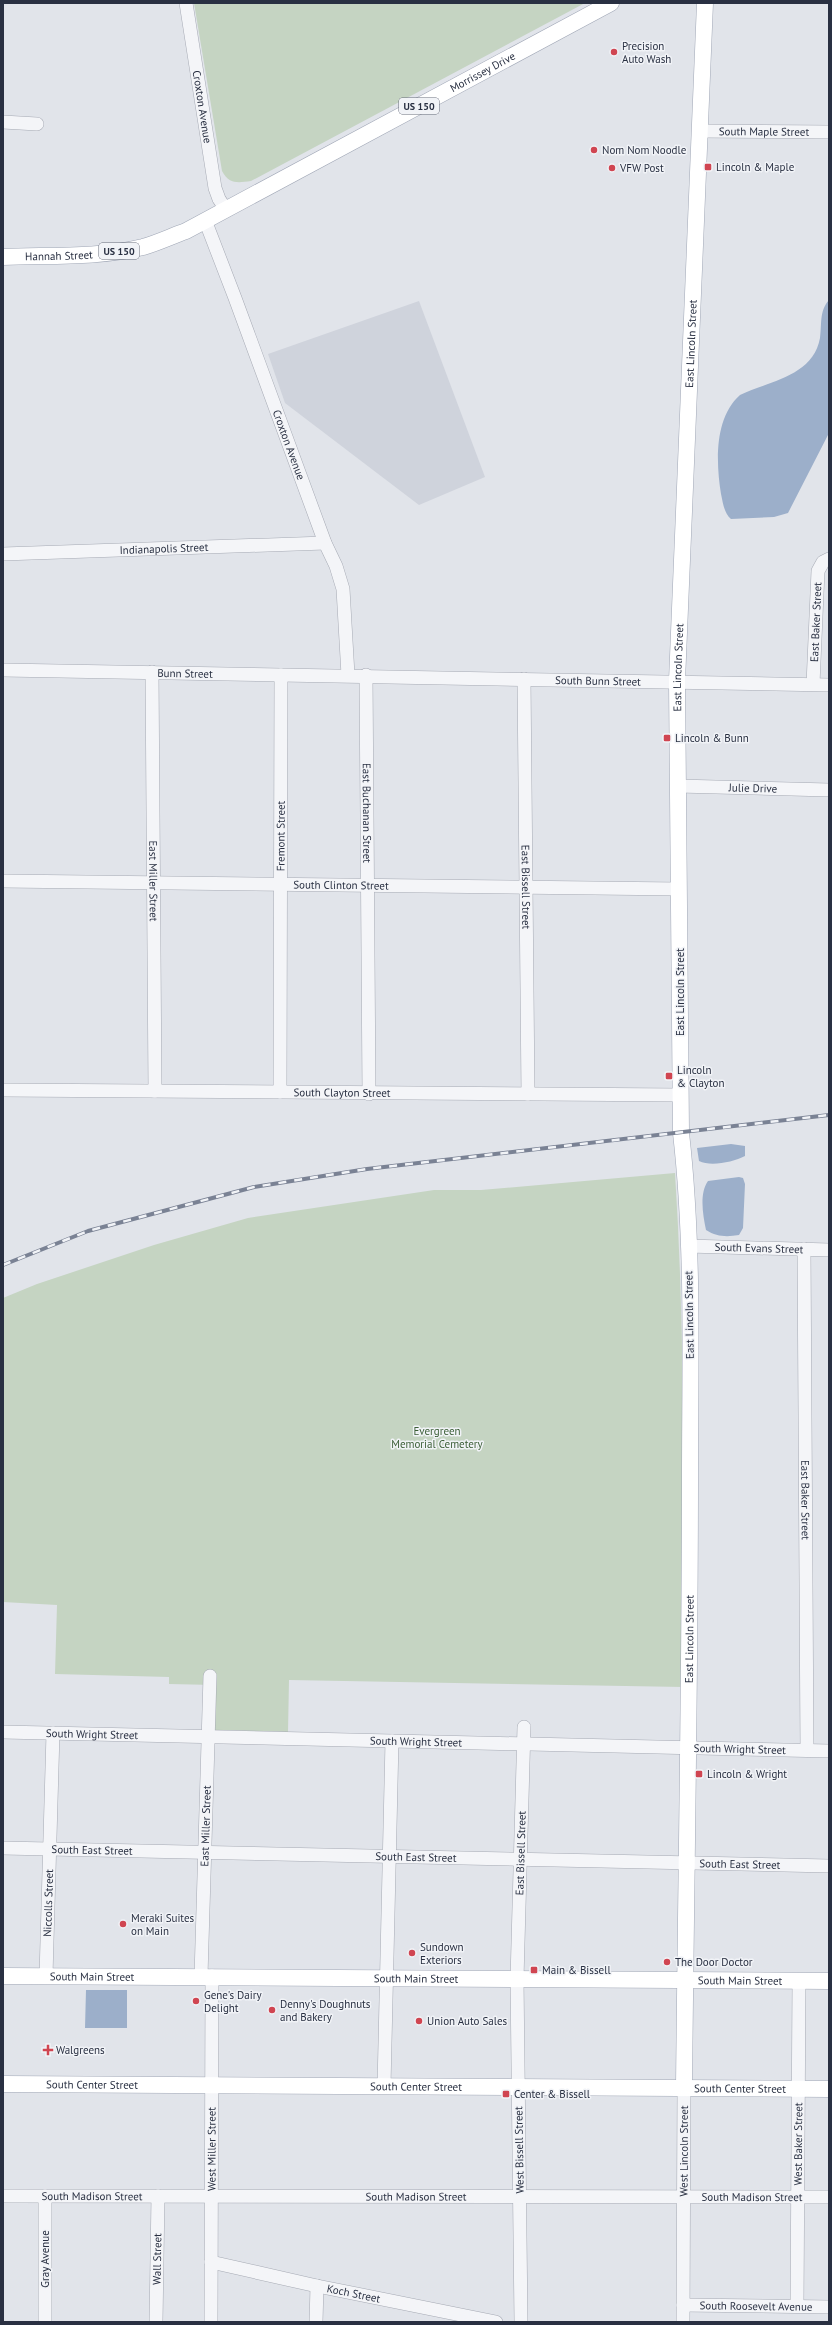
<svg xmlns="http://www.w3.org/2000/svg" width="832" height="2325" font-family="'PT Sans',sans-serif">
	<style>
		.built { fill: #cfd3dc }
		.green { fill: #c5d4c2 }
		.water { fill: #9cafca }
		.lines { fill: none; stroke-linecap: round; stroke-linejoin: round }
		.minor-casing { stroke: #a6aab4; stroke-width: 14 }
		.major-casing { stroke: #a0a7b6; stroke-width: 17 }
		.minor { stroke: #f4f5f8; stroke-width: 13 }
		.major { stroke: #fff; stroke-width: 16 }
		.rail-casing { stroke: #7a8294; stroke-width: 4 }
		.rail { stroke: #f1f3f7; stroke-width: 2.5; stroke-dasharray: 8; stroke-linecap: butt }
		.poi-dot { fill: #d04551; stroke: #f1f3f7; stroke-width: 1.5 }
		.labels { text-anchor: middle; stroke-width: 3; stroke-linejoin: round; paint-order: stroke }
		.shield { fill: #f1f3f7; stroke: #656a78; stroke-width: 1 }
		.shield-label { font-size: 10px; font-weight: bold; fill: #293042 }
		.poi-label { font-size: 11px; fill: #293042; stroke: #f1f3f7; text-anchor: start }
		.street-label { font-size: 11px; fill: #293042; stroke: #f1f3f7 }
		.park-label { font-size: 11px; fill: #3b5e36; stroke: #f1f3f7 }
	</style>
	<rect width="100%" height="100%" fill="#e1e4ea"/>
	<path class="built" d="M419 301 485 477 419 505 285 403 268 354Z"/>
	<path class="green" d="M194 3H585L251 181C237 183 229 184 222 171Z
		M675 1173C686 1344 683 1516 684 1687L289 1680 288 1732 215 1730V1685L169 1684V1677L55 1674 57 1605 3 1602V1298L37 1284 154 1245 248 1218 434 1190H481Z"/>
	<path class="water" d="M829 300V433L788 513 774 517 731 519C724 513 723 503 721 494 716 463 714 418 740 395 768 381 813 377 820 338 822 325 819 311 829 300Z
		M731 1144 745 1146V1156C733 1162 711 1167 699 1161L697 1148Z
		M739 1177 743 1178 745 1184 743 1228 739 1235C727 1237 717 1237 706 1230 703 1215 699 1194 708 1181Z
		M86 1990H127V2028H85Z"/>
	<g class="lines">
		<defs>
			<g id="minor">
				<path id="s1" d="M186 3 215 188 219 199 225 208"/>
				<path d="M3 122 37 124"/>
				<path id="s2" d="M700 131 829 132"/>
				<path id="s3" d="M205 220 235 298 325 543 336 566 343 589 348 675"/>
				<path id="s4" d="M3 554 325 543"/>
				<path id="s5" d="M3 670 829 685"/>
				<path id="s6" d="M152 672 155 1091"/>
				<path id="s7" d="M366 675 369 1094"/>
				<path id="s8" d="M524 679 528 1094"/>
				<path id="s9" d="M813 684 818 571 823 562 829 559"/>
				<path id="s10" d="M678 786 829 790"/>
				<path id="s11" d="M3 881 679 889"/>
				<path id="s12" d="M3 1090 680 1095"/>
				<path id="s13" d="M280 1092 281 675"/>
				<path id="s14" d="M688 1246 829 1250"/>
				<path id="s15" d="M804 1249 807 1750"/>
				<path id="s16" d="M3 1732 829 1751"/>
				<path id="s17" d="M3 1848 829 1866"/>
				<path id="s18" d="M46 1976 53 1733"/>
				<path id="s19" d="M201 1976 210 1676"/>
				<path d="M384 2086 392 1741"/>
				<path id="s20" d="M3 2196 829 2197"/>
				<path id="s21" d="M211 2262 317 2286 496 2322"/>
				<path id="s22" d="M683 2305 829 2307"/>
				<path id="s23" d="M797 2306 799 1981"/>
				<path d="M45 2322V2196"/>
				<path id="s24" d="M156 2322 158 2196"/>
				<path id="s25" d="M211 2322 212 1976"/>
				<path d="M316 2322 317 2286"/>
				<path id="s26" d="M521 2322 517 1979 524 1727"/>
				<path id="s27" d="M683 2322 684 2088"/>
			</g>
			<g id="major">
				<path id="s28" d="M3 257C49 255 98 258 143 247 157 243 172 236 186 231L611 3"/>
				<path id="s29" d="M3 1976 829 1981"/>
				<path id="s30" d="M3 2084 829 2089"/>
				<path id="s31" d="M684 2088C686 1885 690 1682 690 1478 690 1363 694 1247 681 1133L677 681 705 3"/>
			</g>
		</defs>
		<use href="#minor" class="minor-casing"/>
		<use href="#major" class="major-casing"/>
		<use href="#minor" class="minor"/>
		<use href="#major" class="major"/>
		<defs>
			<path id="rail" d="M3 1265 88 1231 254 1187 367 1169 829 1115"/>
		</defs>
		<use href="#rail" class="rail-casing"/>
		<use href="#rail" class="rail"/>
	</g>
	<g class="poi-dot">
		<circle cx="614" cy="52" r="4"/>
		<circle cx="594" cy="150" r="4"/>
		<rect x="704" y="163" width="8" height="8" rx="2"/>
		<circle cx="612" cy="168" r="4"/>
		<rect x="663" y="734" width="8" height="8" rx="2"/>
		<rect x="665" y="1072" width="8" height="8" rx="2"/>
		<rect x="695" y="1770" width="8" height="8" rx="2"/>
		<circle cx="123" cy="1924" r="4"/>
		<circle cx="412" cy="1953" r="4"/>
		<circle cx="667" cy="1962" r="4"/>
		<rect x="530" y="1966" width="8" height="8" rx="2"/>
		<circle cx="196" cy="2001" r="4"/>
		<circle cx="272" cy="2010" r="4"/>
		<circle cx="419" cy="2021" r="4"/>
		<path d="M46 2044h4v4h4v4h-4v4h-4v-4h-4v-4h4z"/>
		<rect x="502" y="2090" width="8" height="8" rx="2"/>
	</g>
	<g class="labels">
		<g class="shield">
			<rect x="399" y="98" width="40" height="16" rx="3"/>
			<rect x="99" y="243" width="40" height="16" rx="3"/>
		</g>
		<g class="shield-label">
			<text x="419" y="110">US 150</text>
			<text x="119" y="255">US 150</text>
		</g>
		<g class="poi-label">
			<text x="622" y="50">Precision<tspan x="622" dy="13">Auto Wash</tspan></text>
			<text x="602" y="154">Nom Nom Noodle</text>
			<text x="716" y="171">Lincoln &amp; Maple</text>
			<text x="620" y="172">VFW Post</text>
			<text x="675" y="742">Lincoln &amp; Bunn</text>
			<text x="677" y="1074">Lincoln<tspan x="677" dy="13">&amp; Clayton</tspan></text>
			<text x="707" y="1778">Lincoln &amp; Wright</text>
			<text x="131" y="1922">Meraki Suites<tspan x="131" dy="13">on Main</tspan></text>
			<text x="420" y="1951">Sundown<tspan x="420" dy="13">Exteriors</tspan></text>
			<text x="675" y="1966">The Door Doctor</text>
			<text x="542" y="1974">Main &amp; Bissell</text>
			<text x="204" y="1999">Gene's Dairy<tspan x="204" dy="13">Delight</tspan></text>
			<text x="280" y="2008">Denny's Doughnuts<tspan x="280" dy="13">and Bakery</tspan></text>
			<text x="427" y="2025">Union Auto Sales</text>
			<text x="56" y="2054">Walgreens</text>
			<text x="514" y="2098">Center &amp; Bissell</text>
		</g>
		<g class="street-label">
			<text dy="4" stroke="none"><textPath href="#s28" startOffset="523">Morrissey Drive</textPath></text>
			<text dy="4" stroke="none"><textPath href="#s1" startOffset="105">Croxton Avenue</textPath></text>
			<text dy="4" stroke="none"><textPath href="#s2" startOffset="64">South Maple Street</textPath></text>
			<text dy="4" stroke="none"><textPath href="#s28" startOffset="56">Hannah Street</textPath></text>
			<text dy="4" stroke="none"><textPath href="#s31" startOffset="1745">East Lincoln Street</textPath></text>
			<text dy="4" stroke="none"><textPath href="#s3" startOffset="240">Croxton Avenue</textPath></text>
			<text dy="4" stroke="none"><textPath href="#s4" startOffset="161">Indianapolis Street</textPath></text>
			<text dy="4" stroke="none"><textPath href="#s9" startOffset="62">East Baker Street</textPath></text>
			<text dy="4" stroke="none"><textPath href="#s31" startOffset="1421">East Lincoln Street</textPath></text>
			<text dy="4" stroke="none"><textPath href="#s5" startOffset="182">Bunn Street</textPath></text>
			<text dy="4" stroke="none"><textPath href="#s5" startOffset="595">South Bunn Street</textPath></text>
			<text dy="4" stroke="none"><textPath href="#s10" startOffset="75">Julie Drive</textPath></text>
			<text dy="4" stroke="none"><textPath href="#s7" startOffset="138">East Buchanan Street</textPath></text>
			<text dy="4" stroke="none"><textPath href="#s13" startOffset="256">Fremont Street</textPath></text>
			<text dy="4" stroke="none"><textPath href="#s6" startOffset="209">East Miller Street</textPath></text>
			<text dy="4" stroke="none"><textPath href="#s11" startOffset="338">South Clinton Street</textPath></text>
			<text dy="4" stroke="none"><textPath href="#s8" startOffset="208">East Bissell Street</textPath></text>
			<text transform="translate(680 992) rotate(-90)" y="4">East Lincoln Street</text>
			<text dy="4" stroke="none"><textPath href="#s12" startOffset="339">South Clayton Street</textPath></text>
			<text dy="4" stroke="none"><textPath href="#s14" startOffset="71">South Evans Street</textPath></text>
			<text transform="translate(689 1315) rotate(-91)" y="4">East Lincoln Street</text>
			<text dy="4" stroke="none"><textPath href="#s15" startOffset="251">East Baker Street</textPath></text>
			<text dy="4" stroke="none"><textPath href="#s31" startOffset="449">East Lincoln Street</textPath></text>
			<text dy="4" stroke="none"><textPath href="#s16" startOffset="89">South Wright Street</textPath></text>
			<text dy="4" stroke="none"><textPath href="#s16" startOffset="413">South Wright Street</textPath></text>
			<text dy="4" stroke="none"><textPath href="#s16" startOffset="737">South Wright Street</textPath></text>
			<text dy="4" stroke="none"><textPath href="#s19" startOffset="150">East Miller Street</textPath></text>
			<text dy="4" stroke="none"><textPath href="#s17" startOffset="89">South East Street</textPath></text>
			<text dy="4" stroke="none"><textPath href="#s26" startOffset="469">East Bissell Street</textPath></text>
			<text dy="4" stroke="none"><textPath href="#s17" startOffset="413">South East Street</textPath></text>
			<text dy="4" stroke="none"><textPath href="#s17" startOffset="737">South East Street</textPath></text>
			<text dy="4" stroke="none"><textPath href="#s18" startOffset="73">Niccolls Street</textPath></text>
			<text dy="4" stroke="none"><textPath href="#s29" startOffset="89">South Main Street</textPath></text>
			<text dy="4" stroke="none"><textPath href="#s29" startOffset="413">South Main Street</textPath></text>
			<text dy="4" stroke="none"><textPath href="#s29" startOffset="737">South Main Street</textPath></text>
			<text dy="4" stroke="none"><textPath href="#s30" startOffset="89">South Center Street</textPath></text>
			<text dy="4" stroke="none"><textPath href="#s30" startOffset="413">South Center Street</textPath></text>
			<text dy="4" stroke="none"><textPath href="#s30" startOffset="737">South Center Street</textPath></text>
			<text dy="4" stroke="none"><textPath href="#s23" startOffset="162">West Baker Street</textPath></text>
			<text dy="4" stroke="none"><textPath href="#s25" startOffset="173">West Miller Street</textPath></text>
			<text transform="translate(519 2150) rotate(-91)" y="4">West Bissell Street</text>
			<text dy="4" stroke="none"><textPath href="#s27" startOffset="171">West Lincoln Street</textPath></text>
			<text dy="4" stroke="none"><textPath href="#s20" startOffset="89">South Madison Street</textPath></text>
			<text dy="4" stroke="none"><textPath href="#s20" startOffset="413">South Madison Street</textPath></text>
			<text dy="4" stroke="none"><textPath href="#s20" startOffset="749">South Madison Street</textPath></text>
			<text transform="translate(45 2259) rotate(-90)" y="4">Gray Avenue</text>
			<text dy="4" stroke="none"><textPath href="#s24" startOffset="63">Wall Street</textPath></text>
			<text dy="4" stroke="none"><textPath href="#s21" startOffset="146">Koch Street</textPath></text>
			<text dy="4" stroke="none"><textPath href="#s22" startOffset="73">South Roosevelt Avenue</textPath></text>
		</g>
		<g class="park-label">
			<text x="437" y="1435">Evergreen<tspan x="437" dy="13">Memorial Cemetery</tspan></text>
		</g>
	</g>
	<rect width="832" height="2325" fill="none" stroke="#293042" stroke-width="8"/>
</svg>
